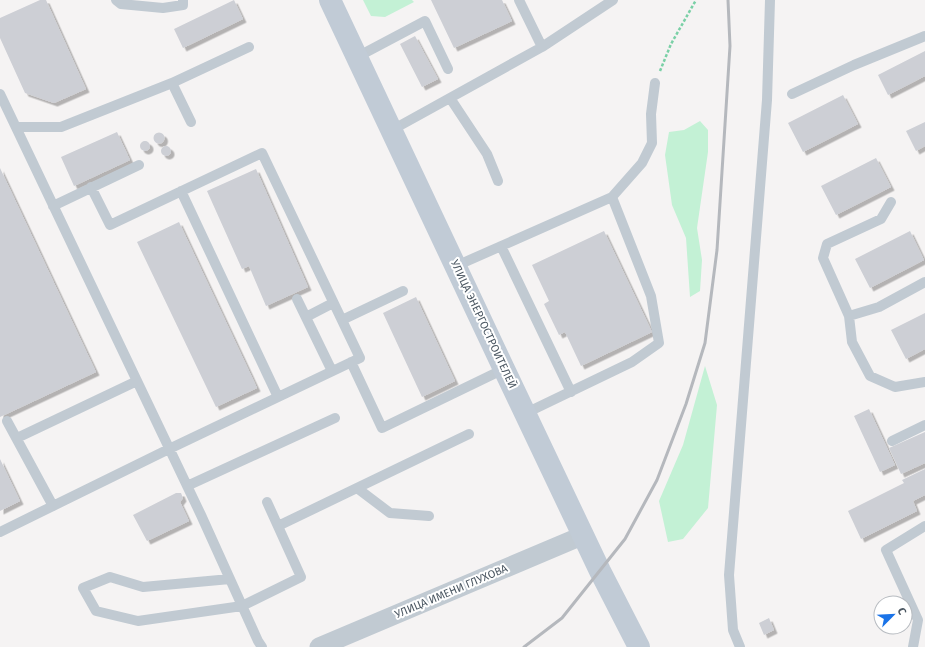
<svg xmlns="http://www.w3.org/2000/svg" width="925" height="647" font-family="'Fira Sans',sans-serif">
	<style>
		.green { fill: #c3f1d5 }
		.building { fill: #cdcfd5; filter: url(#shadow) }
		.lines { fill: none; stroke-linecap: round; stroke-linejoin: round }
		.path { stroke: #7ad0a6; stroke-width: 2.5; stroke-dasharray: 3 2; stroke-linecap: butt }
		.service { stroke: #c1cad2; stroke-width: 10 }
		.minor { stroke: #c1cad2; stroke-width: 19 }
		.secondary { stroke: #c1cbd6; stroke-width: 22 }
		.rail { stroke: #b5b8bd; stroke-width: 3 }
		.labels { text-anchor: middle; stroke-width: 4; stroke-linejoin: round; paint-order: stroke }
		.street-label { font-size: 11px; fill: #4a5661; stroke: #fff }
	</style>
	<defs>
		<filter id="shadow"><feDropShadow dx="3.5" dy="3.5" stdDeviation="0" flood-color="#0004"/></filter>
	</defs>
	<rect width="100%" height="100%" fill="#f5f3f3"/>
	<path class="green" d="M363 0H412L414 2 385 17 371 16Z
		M700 121 708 130V152L697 228 702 260 700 291 690 297 686 238 672 205 665 155 669 132 684 130Z
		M705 366 717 405 708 508 683 539 668 542 659 501 683 445Z"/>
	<path class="building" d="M40 0H46L86 89 54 103 25 93 0 38V18Z
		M234 0 243 19 183 48 174 29Z
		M431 0H502L512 21 454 48Z
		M415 36 438 79 422 87 400 44Z
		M925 51V76L888 95 878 75Z
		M843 95 858 124 803 152 788 123Z
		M925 122V146L916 151 906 131Z
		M117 132 130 160 74 186 61 157Z
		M153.5 138a5.5 5.5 0 1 1 11 0a5.5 5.5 0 1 1-11 0Z
		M140 146a5 5 0 1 1 10 0a5 5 0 1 1-10 0Z
		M161 151a5 5 0 1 1 10 0a5 5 0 1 1-10 0Z
		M876 158 891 187 836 215 821 186Z
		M0 168 96 372 0 417Z
		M256 169 308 287 266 306 249 266 242 269 207 191Z
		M179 222 257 388 216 407 137 242Z
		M604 231 652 332 581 366 565 332 559 335 544 304 549 301 532 265Z
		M910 231 924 260 870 288 855 259Z
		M416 297 455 381 422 397 383 313Z
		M925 313V349L906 359 891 330Z
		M869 409 895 465 880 472 854 416Z
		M925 432V463L901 474 889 448Z
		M0 459 20 501 0 511Z
		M925 469V495L913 501 917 511 861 539 848 511 904 483 902 480Z
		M176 493H181L183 498 180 502 189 521 147 541 133 515Z
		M769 618 774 630 764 635 759 623Z"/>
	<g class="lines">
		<path class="path" d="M660 71 671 44 696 0"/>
		<path class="service" d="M116 0 121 4 163 8 183 5V0
			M519 0 542 47
			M357 57 425 21 448 69
			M172 83 191 122
			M0 94 201 515 258 641 262 647
			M792 94 854 65 925 36
			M450 98 487 154 498 181
			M16 127H61L172 83 249 47
			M392 130 542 47 613 0
			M181 191 278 397
			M891 202 881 219 827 244 823 258 849 316 852 342 870 376 895 387 925 382
			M53 206 139 165
			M501 246 571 392
			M456 266 612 197 642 163 652 143 651 114 655 83
			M297 299 332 371
			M849 316 879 307 925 282
			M306 317 333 303
			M342 320 403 291
			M351 362 382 428 504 369
			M526 413 632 362 659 343 651 296 612 197
			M7 421 53 506
			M17 438 137 381
			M892 441 925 425
			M187 486 335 418
			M357 488 390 513 429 516
			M278 526 469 434
			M0 532 169 449 360 358 262 153 110 225 91 187
			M230 579 143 587 110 577 83 588 96 611 138 621 242 606 301 577 267 502
			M740 647 733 630 729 575 767 100 770 0
			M913 647 918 620 886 550 925 526"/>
		<path class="minor" d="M319 647 584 535"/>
		<path class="secondary" d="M330 0 504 369 600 571 639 647"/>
		<path class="rail" d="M524 647 562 618 625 539 657 480 686 404 705 343 717 250 730 46 728 0"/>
	</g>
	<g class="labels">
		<g class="street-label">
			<text transform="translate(484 324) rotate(65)" y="4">УЛИЦА ЭНЕРГОСТРОИТЕЛЕЙ</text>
			<text transform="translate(451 591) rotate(-23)" y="4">УЛИЦА ИМЕНИ ГЛУХОВА</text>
		</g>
	</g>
	<g transform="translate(893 615) rotate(66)"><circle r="19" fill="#ffffff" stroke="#b7bbc0"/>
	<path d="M0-3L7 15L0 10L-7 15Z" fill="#1a73e8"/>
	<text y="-6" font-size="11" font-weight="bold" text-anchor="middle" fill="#4a5661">С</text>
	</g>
</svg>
